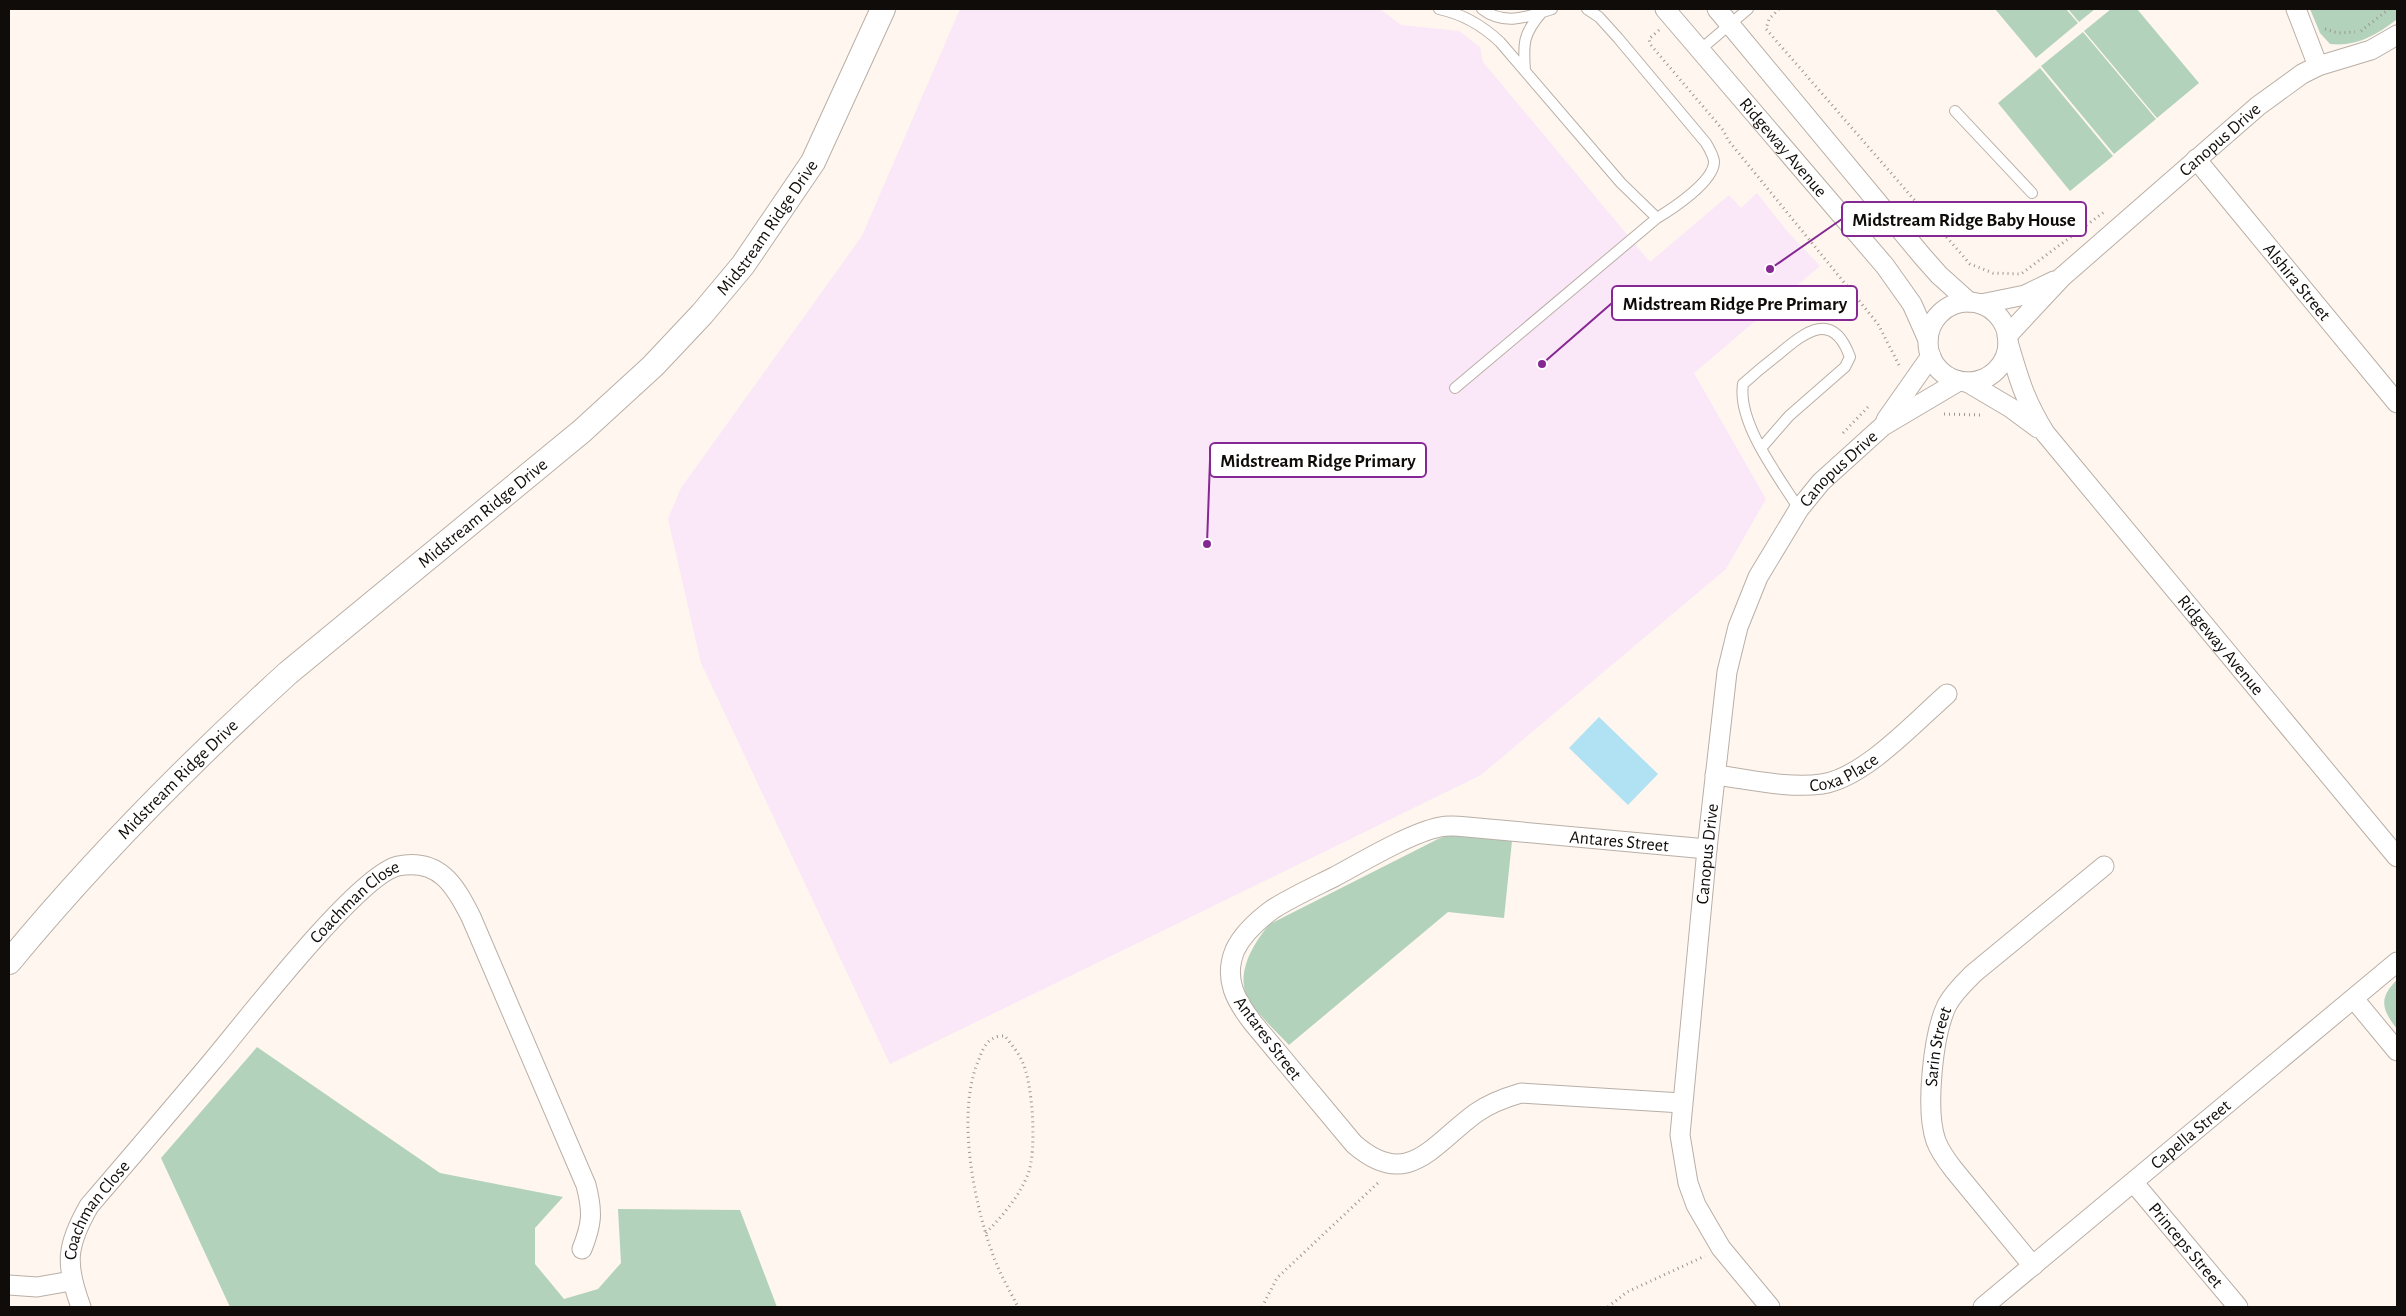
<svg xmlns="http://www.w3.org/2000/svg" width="2406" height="1316" font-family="'Alegreya Sans',sans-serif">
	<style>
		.education { fill: #fae7f7 }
		.green { fill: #b2d2bc }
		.water { fill: #b1e2f3 }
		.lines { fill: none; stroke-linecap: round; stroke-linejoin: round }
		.service-casing { stroke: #b9afa6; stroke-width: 12 }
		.minor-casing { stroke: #b9afa6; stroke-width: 21 }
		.tertiary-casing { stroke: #b9afa6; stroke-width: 26 }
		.path { stroke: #9d9691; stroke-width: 3; stroke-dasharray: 1 4; stroke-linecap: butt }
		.service { stroke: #fff; stroke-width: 10 }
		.minor { stroke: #fff; stroke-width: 19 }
		.tertiary { stroke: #fff; stroke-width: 24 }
		.labels { text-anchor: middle; stroke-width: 5; stroke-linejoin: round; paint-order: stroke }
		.street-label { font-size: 18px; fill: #100c0a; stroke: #fff }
		.leader { fill: none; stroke: #862893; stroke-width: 2 }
		.callout-dot { fill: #862893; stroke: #fff; stroke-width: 2 }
		.callout { fill: #fff; stroke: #862893; stroke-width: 2 }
		.callout-label { font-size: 19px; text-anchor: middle; font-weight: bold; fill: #100c0a }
	</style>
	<rect width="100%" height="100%" fill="#fef6ef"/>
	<path class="education" d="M960 9H1380L1401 25 1459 31 1480 47 1483 62 1650 262 1729 195 1741 208 1757 193 1787 231 1820 266 1694 373 1766 499 1726 569 1481 775 890 1064 701 663 668 519 681 488 862 236Z"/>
	<path class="green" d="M1995 9H2066L2078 23 2036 58Z
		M2068 9H2095L2079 22Z
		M2111 9H2137L2199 83 2157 118 2084 31Z
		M2310 9H2397V19C2377 35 2356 47 2330 44L2320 33Z
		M2083 32 2156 119 2114 154 2041 66Z
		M2040 68 2113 156 2070 191 1998 103Z
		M1455 833 1512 841 1504 918 1448 912 1289 1045C1276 1031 1260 1017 1250 1001 1233 977 1253 943 1270 924L1438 839Z
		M2397 980V1029C2382 1010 2378 998 2397 980Z
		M257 1047 440 1173 563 1197 535 1228V1264L564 1299 598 1289 621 1263 618 1209 740 1210 777 1307H230L161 1158Z"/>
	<path class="water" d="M1599 717 1658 774 1628 805 1569 748Z"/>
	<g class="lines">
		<defs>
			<path id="service" d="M1439 9C1463 14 1482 25 1500 42L1621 183 1657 218C1672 209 1715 181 1714 161 1713 155 1709 148 1706 143L1618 38 1599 17 1587 9
				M1482 9C1504 26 1528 17 1552 9
				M1701 49 1748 9
				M1525 71C1523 43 1523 34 1542 12
				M1955 111 2032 193
				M1455 388 1657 218
				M1762 447 1789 416 1845 367 1850 357C1833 310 1806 331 1779 354 1766 364 1754 374 1743 384 1737 423 1779 477 1799 509"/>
			<g id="minor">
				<path id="s1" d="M1665 9 1885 266 1912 304 1928 340"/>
				<path d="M1717 9 1923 257 1939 275 1969 302"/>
				<path d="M2296 9 2318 66"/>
				<path id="s2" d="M2196 159 2397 403"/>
				<circle cx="1968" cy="342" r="40"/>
				<path d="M1981 304 2025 295 2054 281"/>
				<path id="s3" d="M2007 336 2062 277 2258 106 2302 74 2318 66 2371 50 2397 35"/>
				<path id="s4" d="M2008 342C2019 379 2024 399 2045 433L2397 857"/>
				<path d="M1967 382 2011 408 2038 428"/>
				<path d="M1886 420 1931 356"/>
				<path id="s5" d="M1715 775C1749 779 1788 789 1822 784 1864 778 1915 722 1947 694"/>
				<path d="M2354 999 2397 1051"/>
				<path id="s6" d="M1682 1103 1521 1093C1504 1098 1490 1103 1476 1113 1432 1145 1408 1191 1354 1144L1253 1023C1236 1001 1223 979 1235 950 1243 933 1258 920 1273 909 1292 897 1314 887 1334 877 1362 862 1410 833 1440 827 1449 825 1458 826 1467 827L1707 849"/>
				<path id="s7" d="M2134 1183 2238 1307"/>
				<path id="s8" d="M2033 1266 1954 1170C1947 1161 1940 1152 1936 1141 1925 1110 1933 1034 1947 1005 1954 992 1964 983 1974 973L2104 866"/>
				<path d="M9 1285 37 1287 71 1281"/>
				<path id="s9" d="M81 1307C65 1264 66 1246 89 1206 131 1157 173 1108 214 1059 245 1022 358 875 398 866 439 858 455 885 471 917L586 1185C593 1212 592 1224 582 1249"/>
				<path id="s10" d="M1770 1307 1721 1248 1696 1205 1688 1183 1680 1135 1707 849 1727 672 1738 627 1758 577 1799 509 1821 482 1883 426 1959 381"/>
				<path id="s11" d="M1983 1307 2397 962"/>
			</g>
			<g id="tertiary">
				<path id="s12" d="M9 962C94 859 189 763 288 673L582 431 653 366 702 314 743 265 813 162 883 9"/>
			</g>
		</defs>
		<use href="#service" class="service-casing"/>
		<use href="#minor" class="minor-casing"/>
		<use href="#tertiary" class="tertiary-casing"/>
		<path class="path" d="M1779 9 1769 19 1766 29 1970 264 1993 273 2021 274 2104 212
			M2325 29 2338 33 2355 32
			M1659 30 1649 39 1650 44 1723 130 1728 140 1878 324 1900 367
			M2361 31 2389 9
			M1944 414 1983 415
			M1843 433 1870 405
			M986 1233C1003 1215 1019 1197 1028 1174 1037 1151 1033 1083 1022 1061 1018 1052 1011 1044 1005 1036 1002 1036 997 1036 994 1038 986 1041 982 1051 979 1059 956 1111 973 1200 992 1252 998 1271 1009 1289 1018 1307
			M1262 1307 1277 1278 1380 1181
			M1608 1307 1627 1292 1705 1256"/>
		<use href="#service" class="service"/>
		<use href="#minor" class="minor"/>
		<use href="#tertiary" class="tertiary"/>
	</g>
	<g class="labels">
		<g class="street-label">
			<text dy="6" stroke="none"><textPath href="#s3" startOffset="290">Canopus Drive</textPath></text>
			<text dy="6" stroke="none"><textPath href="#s1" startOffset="182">Ridgeway Avenue</textPath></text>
			<text dy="6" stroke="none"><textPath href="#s12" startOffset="1059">Midstream Ridge Drive</textPath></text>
			<text dy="6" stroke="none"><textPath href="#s2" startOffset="159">Alshira Street</textPath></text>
			<text dy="6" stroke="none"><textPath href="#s10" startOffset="900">Canopus Drive</textPath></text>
			<text dy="6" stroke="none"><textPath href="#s12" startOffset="654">Midstream Ridge Drive</textPath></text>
			<text dy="6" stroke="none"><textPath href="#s4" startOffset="374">Ridgeway Avenue</textPath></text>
			<text dy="6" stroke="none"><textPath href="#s5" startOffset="132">Coxa Place</textPath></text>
			<text dy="6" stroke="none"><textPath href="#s12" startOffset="249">Midstream Ridge Drive</textPath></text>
			<text dy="6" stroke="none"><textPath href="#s6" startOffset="1015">Antares Street</textPath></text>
			<text dy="6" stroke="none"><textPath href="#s10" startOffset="481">Canopus Drive</textPath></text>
			<text dy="6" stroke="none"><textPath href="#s9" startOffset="511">Coachman Close</textPath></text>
			<text transform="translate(1268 1038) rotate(53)" y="6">Antares Street</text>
			<text dy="6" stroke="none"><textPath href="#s8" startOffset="254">Sarin Street</textPath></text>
			<text dy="6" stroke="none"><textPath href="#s11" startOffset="270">Capella Street</textPath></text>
			<text dy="6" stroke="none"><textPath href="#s9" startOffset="106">Coachman Close</textPath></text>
			<text dy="6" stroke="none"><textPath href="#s7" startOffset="81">Princeps Street</textPath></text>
		</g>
	</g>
	<path class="leader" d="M1770 269L1842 219M1542 364L1612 303M1207 544L1210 460"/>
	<g class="callout-dot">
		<circle cx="1770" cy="269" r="5"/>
		<circle cx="1542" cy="364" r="5"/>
		<circle cx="1207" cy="544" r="5"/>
	</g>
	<g class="callout">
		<rect x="1842" y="202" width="244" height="34" rx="5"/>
		<rect x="1612" y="286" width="245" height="34" rx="5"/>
		<rect x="1210" y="443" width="216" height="34" rx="5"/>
	</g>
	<g class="callout-label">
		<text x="1964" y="226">Midstream Ridge Baby House</text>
		<text x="1735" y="310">Midstream Ridge Pre Primary</text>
		<text x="1318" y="467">Midstream Ridge Primary</text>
	</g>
	<rect width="2406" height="1316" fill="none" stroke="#100c0a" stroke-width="20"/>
</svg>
